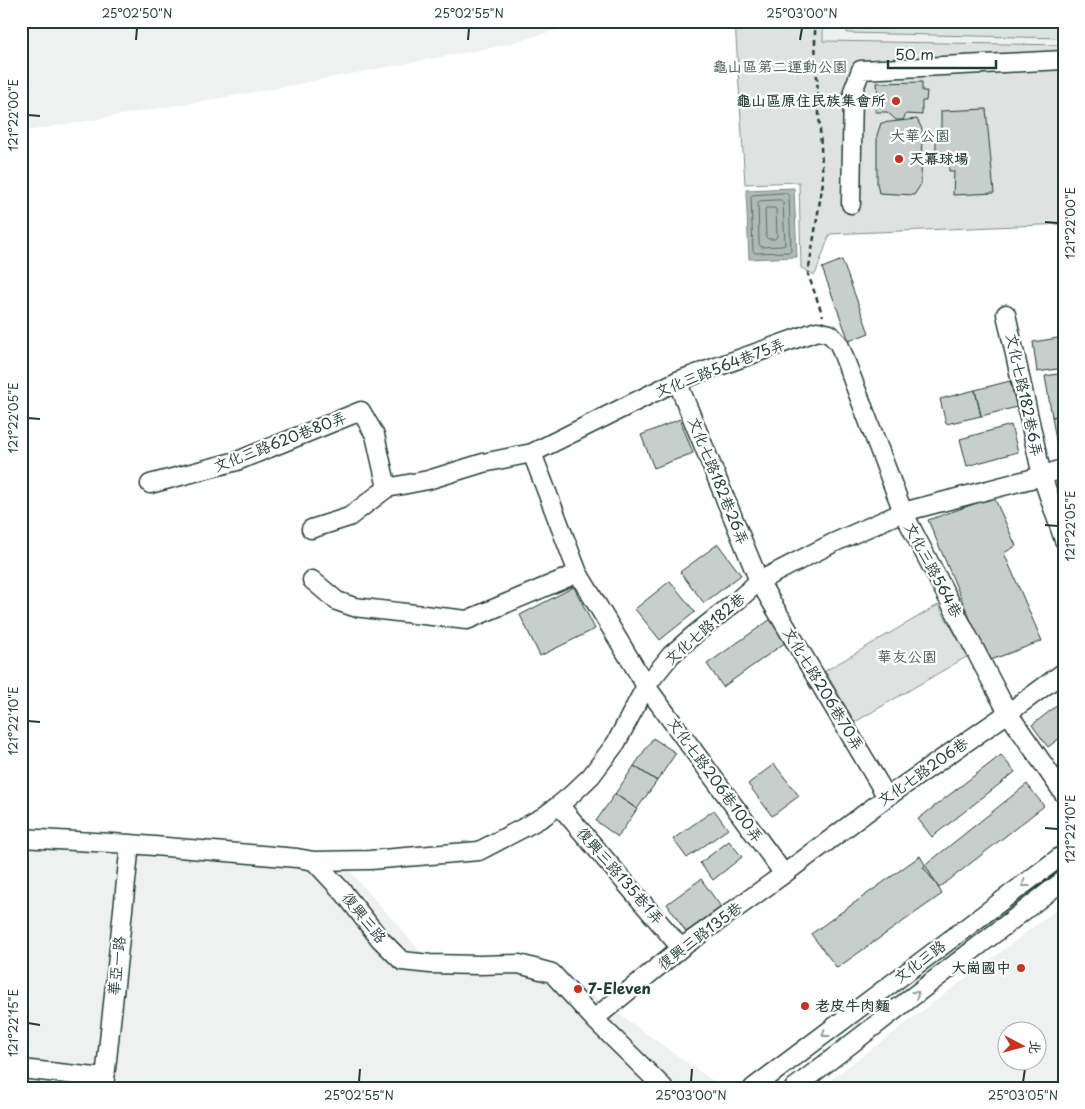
<svg xmlns="http://www.w3.org/2000/svg" width="1085" height="1109" font-family="'Playpen Sans','LXGW WenKai TC',sans-serif">
	<style>
		.built { fill: #eef1f0; fill-rule: evenodd }
		.green { fill: #dee3e2; stroke: #7e908b }
		.water { fill: #afbab7; stroke: #758883 }
		.lines { fill: none; stroke-linecap: round; stroke-linejoin: round }
		.shore { stroke: #596f68; stroke-width: 1 }
		.building { fill: #c7cfcc; stroke: #1f3d34 }
		.minor-casing { stroke: #1f3d34; stroke-width: 21 }
		.path { stroke: #1f3d34; stroke-width: 2.5; stroke-dasharray: 5 4; stroke-linecap: butt }
		.minor { stroke: #fff; stroke-width: 18 }
		.oneway { stroke: #8f9e9a }
		.ticks { fill: none; stroke: #1f3d34; stroke-width: 2 }
		.poi-dot { fill: #c8321e; stroke: #fff; stroke-width: 2 }
		.labels { text-anchor: middle; stroke-width: 4.5; stroke-linejoin: round; paint-order: stroke }
		.park-label { font-size: 15px; fill: #455e57; stroke: #fff }
		.poi-label { font-size: 15px; font-weight: bold; fill: #1f3d34; stroke: #fff; text-anchor: start }
		.street-label { font-size: 15px; fill: #1f3d34; stroke: #fff }
		.neatline { fill: none; stroke: #1f3d34; stroke-width: 2 }
		.ticks-label { font-size: 12px; text-anchor: middle; fill: #1f3d34 }
	</style>
	<rect width="100%" height="100%" fill="#fff"/>
	<filter id="ink" filterUnits="userSpaceOnUse"><feTurbulence type="fractalNoise" baseFrequency=".02" numOctaves="2"/><feDisplacementMap in="SourceGraphic" scale="10" xChannelSelector="R" yChannelSelector="G"/><feConvolveMatrix kernelMatrix="1 2 1 2 8 2 1 2 1" color-interpolation-filters="sRGB"/></filter>
	<g filter="url(#ink)">
		<path class="built" d="M21 21H590L500 46 249 93 21 132Z
			M823 21H1064V45L823 41Z
			M21 839 338 858 429 961 565 976 723 1088H21Z
			M1064 904V1088H820ZM1008 1032H1038V1062H1008Z"/>
		<path class="green" d="M735 21H823V41L1064 45V224L830 234 815 275 801 268 799 182 745 184Z
			M847 21 1063 22 1062 38 847 33Z
			M938 605 968 656 855 722 825 671Z"/>
		<path class="water" d="M794 188 797 257 749 259 746 190Z"/>
		<g class="lines">
			<path class="shore" d="M786 193 789 196 791 251 789 252 755 253 753 251 751 196 753 195Z
				M781 200 783 202 785 245 782 246 761 247 759 244 758 202 760 201Z
				M766 208H774L776 209 777 236 775 239H768L766 237 765 210Z"/>
		</g>
		<path class="building" d="M922 82V91H927L926 101H922V115L906 114 903 120H896L887 112H875L876 102 870 101V95H878L877 83Z
			M986 109 994 193 953 195 954 171H949V162L943 163 936 152V137L941 129V111Z
			M917 119 922 129 921 184 914 195 879 193 877 183V135L881 123Z
			M842 260 869 333 849 341 822 268Z
			M1064 337V368L1037 372 1033 342Z
			M1064 373V415L1052 417 1045 376Z
			M1010 381 1017 407 981 416 975 390Z
			M975 390 981 416 946 424 940 399Z
			M1064 415V456L1059 457 1052 417Z
			M680 419 693 453 654 468 641 435Z
			M1011 425 1018 452 967 466 960 439Z
			M994 497 1016 546 1004 553 1042 641 988 661 928 520Z
			M718 544 741 575 704 603 680 572Z
			M670 581 695 612 660 640 635 609Z
			M574 587 595 629 540 656 520 615Z
			M771 619 786 642 723 687 707 664Z
			M1064 700V735L1048 747 1032 725Z
			M653 738 676 753 657 781 634 766Z
			M1001 755 1015 772 932 837 918 819Z
			M774 764 799 796 772 816 748 784Z
			M634 766 657 781 637 809 615 794Z
			M1027 784 1044 806 939 888 923 867Z
			M615 794 637 809 618 837 596 821Z
			M714 810 728 829 687 858 673 839Z
			M729 841 742 857 713 880 700 863Z
			M920 856 942 894 837 968 811 934Z
			M701 879 721 907 686 932 667 904Z"/>
		<g class="lines">
			<defs>
				<path id="minor" d="M851 204 853 91 861 70 1064 60
					M1006 314 1042 476 1064 540
					M677 381 759 581 887 797
					M532 453 578 573 646 686 784 874
					M150 484 237 461 361 411 375 435 387 488
					M311 529 349 517 387 488 428 480 483 463 532 453 677 381 817 331 830 334 839 344 903 512 1008 713 1064 794
					M312 580 337 601 354 607 467 620 578 573
					M559 805 681 948
					M21 838 130 844 297 858 314 861 344 893 380 939 402 961 430 964 479 965 519 964 552 973 594 1019 664 1088
					M314 861 370 860 479 851 523 828 543 817 559 805 571 795 591 776 616 743 646 686 671 655 695 634 738 600 759 581 833 543 903 512 1042 476 1064 468
					M594 1019 681 948 784 874 887 797 1008 713 1064 672
					M21 1069 105 1078
					M104 1088 130 844
					M753 1088 1064 854
					M794 1088 1064 880"/>
			</defs>
			<use href="#minor" class="minor-casing"/>
			<path class="path" d="M815 21V43L823 182 808 274 823 316"/>
			<use href="#minor" class="minor"/>
		</g>
		<defs><path id="oneway-chevron" d="M-2-3.5L2.5 0L-2 3.5" fill="none" stroke-width="1.6" stroke-linecap="round" stroke-linejoin="round" transform="scale(1.25)"/></defs>
		<g class="oneway">
			<use href="#oneway-chevron" transform="translate(1025 884) rotate(143)"/>
			<use href="#oneway-chevron" transform="translate(916 994) rotate(-38)"/>
			<use href="#oneway-chevron" transform="translate(825 1034) rotate(143)"/>
		</g>
	</g>
	<path class="ticks" d="M136 40 137 28M468 40 469 28M800 40 802 28M28 115 40 116M1045 222 1058 223M28 418 40 419M1045 525 1058 526M28 721 40 722M1045 828 1058 829M28 1023 40 1025M359 1082 360 1069M691 1082 692 1069M1023 1082 1025 1069"/>
	<g class="poi-dot">
		<circle cx="896" cy="101" r="5"/>
		<circle cx="899" cy="159" r="5"/>
		<circle cx="1021" cy="968" r="5"/>
		<circle cx="578" cy="989" r="5"/>
		<circle cx="805" cy="1006" r="5"/>
	</g>
	<g class="labels">
		<g class="park-label">
			<text x="780" y="72">龜山區第二運動公園</text>
			<text x="920" y="141">大華公園</text>
			<text x="907" y="662">華友公園</text>
		</g>
		<g class="poi-label">
			<text x="886" y="106" text-anchor="end">龜山區原住民族集會所</text>
			<text x="909" y="164">天冪球場</text>
			<text x="1011" y="973" text-anchor="end">大崗國中</text>
			<text x="588" y="994">7-Eleven</text>
			<text x="815" y="1011">老皮牛肉麵</text>
		</g>
		<g class="street-label">
			<text transform="translate(720 368) rotate(-21)" y="5">文化三路564巷75弄</text>
			<text transform="translate(1024 395) rotate(78)" y="5">文化七路182巷6弄</text>
			<text transform="translate(280 442) rotate(-21)" y="5">文化三路620巷80弄</text>
			<text transform="translate(718 481) rotate(68)" y="5">文化七路182巷26弄</text>
			<text transform="translate(933 570) rotate(62)" y="5">文化三路564巷</text>
			<text transform="translate(705 629) rotate(-41)" y="5">文化七路182巷</text>
			<text transform="translate(823 689) rotate(59)" y="5">文化七路206巷70弄</text>
			<text transform="translate(923 772) rotate(-35)" y="5">文化七路206巷</text>
			<text transform="translate(715 780) rotate(54)" y="5">文化七路206巷100弄</text>
			<text transform="translate(620 876) rotate(49)" y="5">復興三路135巷1弄</text>
			<text transform="translate(364 918) rotate(51)" y="5">復興三路</text>
			<text transform="translate(700 936) rotate(-37)" y="5">復興三路135巷</text>
			<text transform="translate(920 962) rotate(-37)" y="5">文化三路</text>
			<text transform="translate(117 966) rotate(-84)" y="5">華亞一路</text>
		</g>
	</g>
	<rect width="1085" height="1109" fill="none" stroke="#fff" stroke-width="55"/>
	<g transform="translate(1022 1046) rotate(96)"><circle r="24" fill="#ffffff" stroke="#a5b1ae"/>
	<path d="M0-4L9 19L0 12L-9 19Z" fill="#c8321e"/>
	<text y="-8" font-size="14" font-weight="bold" text-anchor="middle" fill="#1f3d34">北</text>
	</g>
	<path d="M888 60v8h108v-8" fill="none" stroke="#1f3d34" stroke-width="2.5"/>
	<text x="895" y="60" font-size="15" fill="#1f3d34" stroke="#ffffff" stroke-width="4" paint-order="stroke">50 m</text>
	<rect x="28" y="28" width="1030" height="1054" class="neatline"/>
	<g class="ticks-label">
		<text x="137" y="18">25°02'50"N</text>
		<text x="469" y="18">25°02'55"N</text>
		<text x="802" y="18">25°03'00"N</text>
		<text transform="translate(14 115) rotate(-90)" y="4">121°22'00"E</text>
		<text transform="translate(1071 223) rotate(-90)" y="4">121°22'00"E</text>
		<text transform="translate(14 418) rotate(-90)" y="4">121°22'05"E</text>
		<text transform="translate(1071 526) rotate(-90)" y="4">121°22'05"E</text>
		<text transform="translate(14 721) rotate(-90)" y="4">121°22'10"E</text>
		<text transform="translate(1071 829) rotate(-90)" y="4">121°22'10"E</text>
		<text transform="translate(14 1023) rotate(-90)" y="4">121°22'15"E</text>
		<text x="359" y="1100">25°02'55"N</text>
		<text x="691" y="1100">25°03'00"N</text>
		<text x="1023" y="1100">25°03'05"N</text>
	</g>
</svg>
